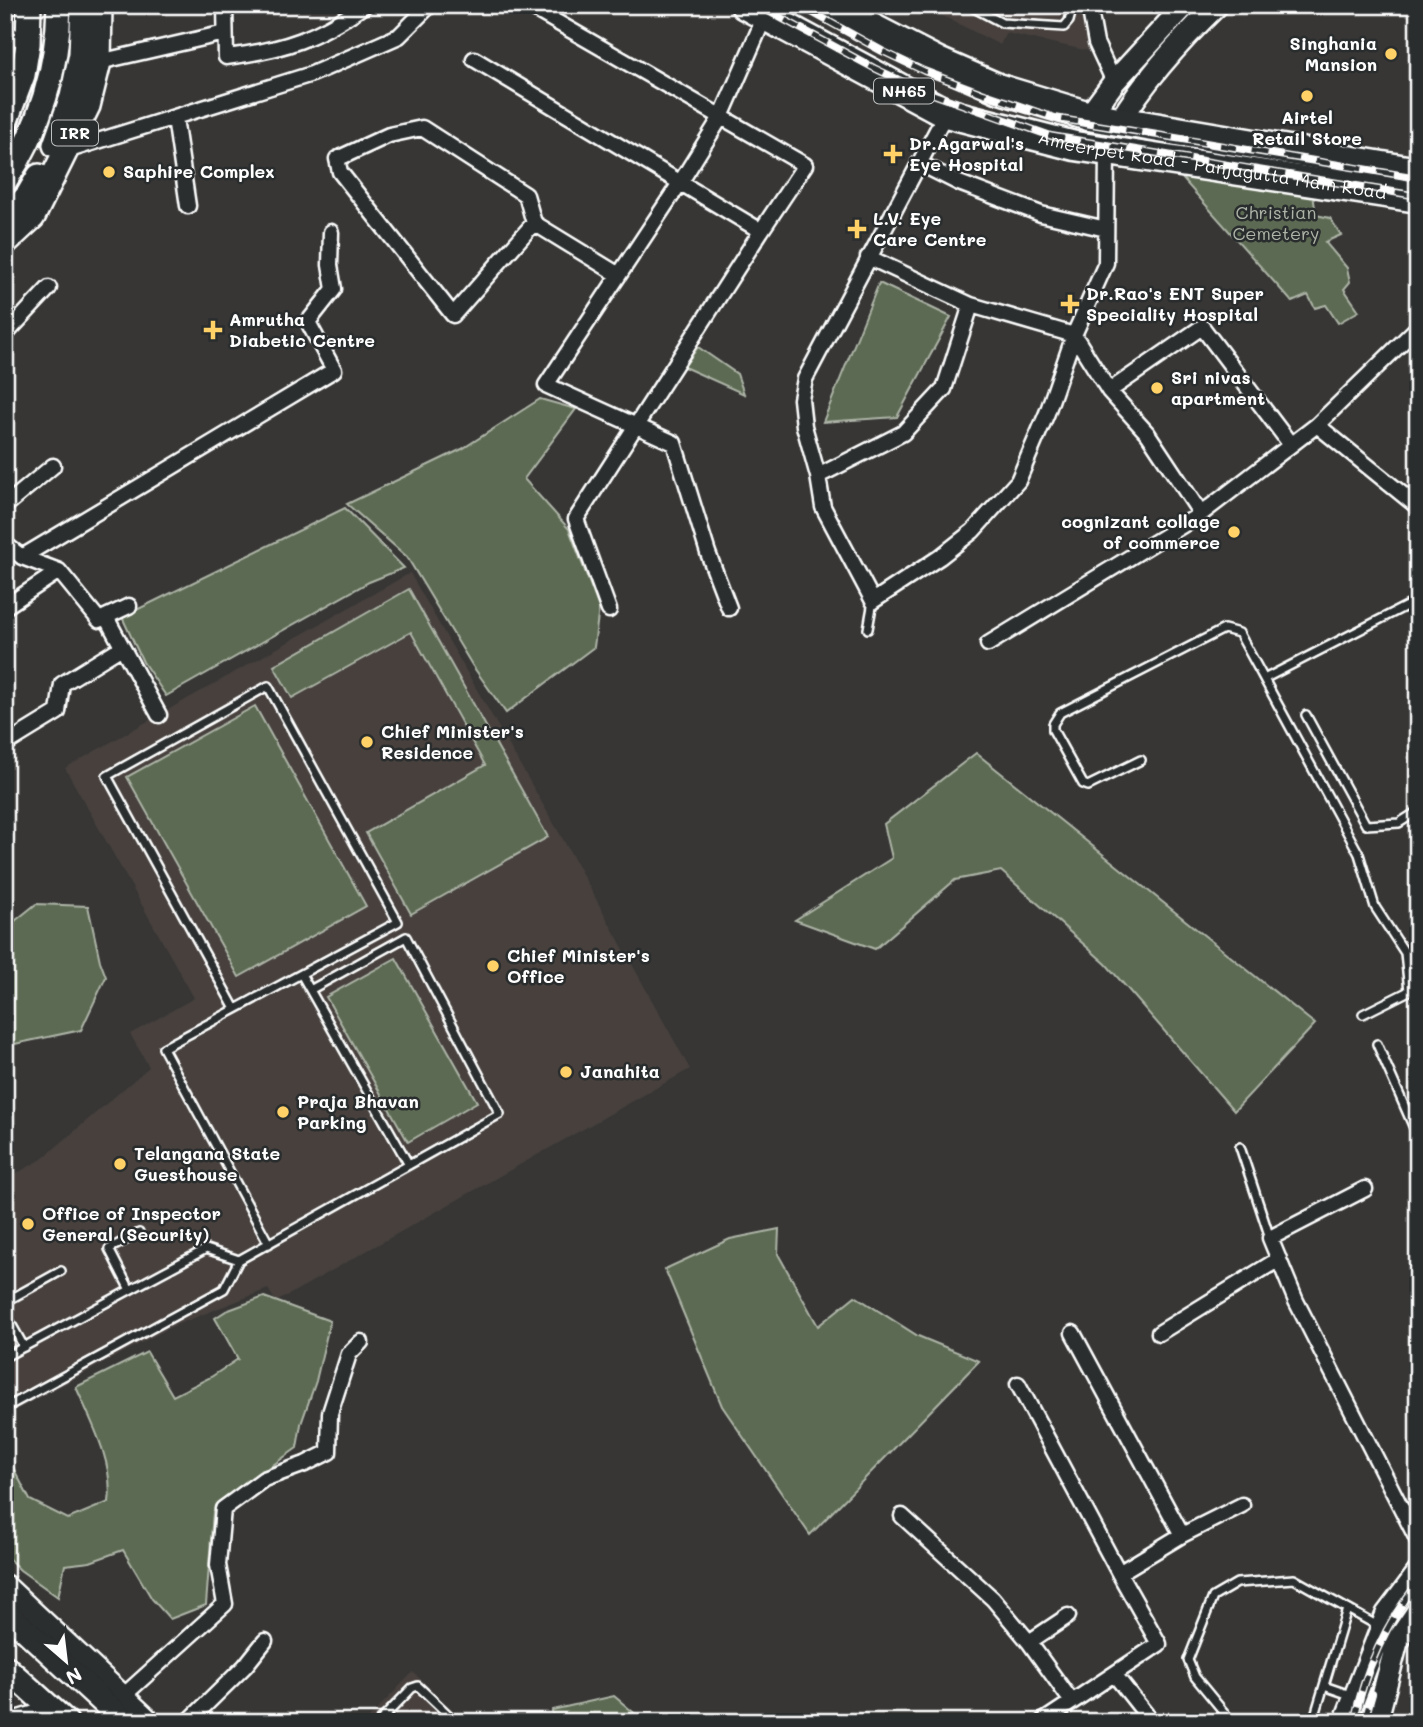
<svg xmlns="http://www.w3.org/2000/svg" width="1423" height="1727" font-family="Mali,sans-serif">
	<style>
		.built { fill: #46403e }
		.green { fill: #5d6b52; stroke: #aeb5a8; stroke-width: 2 }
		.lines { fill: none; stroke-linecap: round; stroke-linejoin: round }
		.lane-casing { stroke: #fff; stroke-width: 12 }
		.street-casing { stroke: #fff; stroke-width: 19 }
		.secondary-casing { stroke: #fff; stroke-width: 26 }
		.primary-casing { stroke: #fff; stroke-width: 28 }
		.highway-casing { stroke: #fff; stroke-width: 33 }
		.lane { stroke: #2a2d2e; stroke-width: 7 }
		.street { stroke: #2a2d2e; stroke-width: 14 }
		.secondary { stroke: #2a2d2e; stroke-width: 21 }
		.primary { stroke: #2a2d2e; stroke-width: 23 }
		.highway { stroke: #2a2d2e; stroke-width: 28 }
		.rail-casing { stroke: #fff; stroke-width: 8 }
		.rail { stroke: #2a2d2e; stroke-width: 5; stroke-dasharray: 16; stroke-linecap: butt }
		.poi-dot { fill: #ffd166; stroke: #2a2d2e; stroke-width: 2.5 }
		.labels { text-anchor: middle; stroke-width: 5; stroke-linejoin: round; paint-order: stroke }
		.shield { fill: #2a2d2e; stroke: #bfc0c0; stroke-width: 2 }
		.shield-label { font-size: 16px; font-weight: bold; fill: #fff }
		.poi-label { font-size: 18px; font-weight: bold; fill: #fff; stroke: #2a2d2e; text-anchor: start }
		.street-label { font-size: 18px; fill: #fff; stroke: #2a2d2e }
		.park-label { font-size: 18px; fill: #aeb5a8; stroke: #2a2d2e }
	</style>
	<rect width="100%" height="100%" fill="#373635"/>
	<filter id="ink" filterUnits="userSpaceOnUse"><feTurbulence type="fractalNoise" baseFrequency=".0143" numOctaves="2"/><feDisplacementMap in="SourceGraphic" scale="14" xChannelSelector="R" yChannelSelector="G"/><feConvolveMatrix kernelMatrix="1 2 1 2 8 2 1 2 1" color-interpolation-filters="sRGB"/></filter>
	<g filter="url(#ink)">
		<path class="built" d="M921 5H1084L1089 51 1006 33 1000 45Z
			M410 573 564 841 690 1069 276 1302 268 1289 171 1327 5 1416V1180L42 1159 149 1067 130 1034 194 998 65 768Z
			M413 1672 465 1722H365Z"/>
		<path class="green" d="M1172 167 1312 187 1316 215 1330 218 1341 235 1325 242 1347 268 1350 282 1344 289 1359 311 1338 323 1326 305 1315 308 1308 295 1292 302Z
			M879 283 951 317 897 417 823 422Z
			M698 347 737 374 744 394 684 367Z
			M540 399 576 409 524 479 569 529 599 608 594 647 506 713 472 665 407 557 347 504 462 449Z
			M345 508 404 568 369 582 166 696 143 662 122 617Z
			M409 589 548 837 411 914 366 833 485 765 411 632 292 698 274 666Z
			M255 706 366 906 239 977 127 777Z
			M976 753 1315 1024 1234 1111 1106 964 1001 871 955 880 875 949 795 920 892 858 884 824Z
			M36 904 88 906 100 961 106 977 81 1030 5 1046V929Z
			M396 958 477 1102 408 1142 326 997Z
			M779 1229 778 1254 818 1326 855 1296 918 1336 979 1361 810 1535 722 1406 665 1269 730 1239Z
			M264 1297 330 1321 316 1381 301 1424 297 1448 236 1491 213 1512 206 1605 170 1619 152 1599 123 1550 90 1562 65 1565 58 1597 20 1570 5 1555V1452L30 1500 68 1519 109 1502C114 1463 92 1423 76 1387L147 1352 173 1396 211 1377 238 1359 215 1318 226 1311Z
			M614 1696 645 1722H553L552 1710Z"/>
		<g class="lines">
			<defs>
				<path id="lane" d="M968 5 1002 23 1064 27 1069 21 1073 5
					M868 629 873 601
					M1264 679 1418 600
					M1306 715 1366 825 1399 823 1418 811
					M1141 760 1088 786 1083 784 1053 730V724L1060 713 1224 629 1239 633 1359 854 1375 907 1405 953 1409 991 1363 1014
					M235 1009 107 776 268 686 398 922 301 974 409 1165
					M1377 1044 1418 1137
					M1240 1147 1270 1238
					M269 1244 163 1048 301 974
					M130 1290 109 1249 139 1233
					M5 1302 61 1271
					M5 1313 24 1347
					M5 1357 206 1249 239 1260
					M5 1408 224 1289 239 1260 500 1114 406 937 310 990
					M1324 1686 1353 1696
					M379 1722 412 1688 418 1686 456 1722
					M1232 1722 1195 1677 1188 1660 1213 1597 1237 1583 1294 1579 1378 1626
					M1313 1722 1347 1609"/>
				<path id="street" d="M225 5 226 57C285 50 317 38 365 5
					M1089 5 1096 43 1114 82
					M5 31 28 44
					M474 59 761 231 805 165 527 5
					M99 62 225 33
					M946 113 805 379 801 399 804 426 818 476 823 507 873 601 940 557 973 531 1018 481 1047 413 1074 335 1106 263 1107 150
					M175 118 188 206
					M66 151 312 74 399 36 430 5
					M919 163 959 183 1041 214 1106 229
					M534 223 526 195 422 128 389 135 337 159 340 172 453 315 534 223 619 275
					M868 257 971 305 1074 335 1109 391 1148 434 1201 514
					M5 335 49 288
					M1109 391 1202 327 1291 445
					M1317 425 1418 327
					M818 476 903 433 944 389 971 305
					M5 506 53 466
					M5 544 22 557 59 571 99 620 129 606
					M22 557 334 370 308 322 334 289 330 265 331 232
					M5 607 59 571
					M729 608 708 553 674 443 546 385 680 183 721 117 765 16
					M609 610 576 519 761 231
					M106 617 159 715
					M988 644 1201 514 1317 425 1418 507
					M9 742 58 712 62 684 122 647
					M1365 1189 1270 1238 1296 1301 1418 1541
					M1159 1333 1279 1259
					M1018 1384 1119 1573
					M902 1516 993 1599 1029 1642 1072 1702
					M1182 1535 1242 1505
					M1029 1642 1068 1616
					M1114 1674 1152 1722
					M122 1697 225 1604 218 1565 223 1509 264 1479 305 1464 329 1452 330 1413 349 1354 361 1342
					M5 1722 52 1708
					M188 1722 245 1666 265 1641
					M1042 1722 1159 1644 1119 1573 1182 1535 1073 1333"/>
				<path id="secondary" d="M1089 116 1114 82 1185 5
					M1120 121C1146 78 1181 40 1217 5
					M5 1586 150 1722
					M1345 1722 1387 1614 1418 1573
					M1376 1722 1397 1642 1418 1611"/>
				<path id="primary" d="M5 123 23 75 28 44 29 5
					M55 145 72 97 81 54 83 5
					M5 181C40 128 58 68 59 5
					M5 221 28 195 39 176
					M5 243 33 217 88 106 99 62 100 5
					M5 1611 125 1722
					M5 1667 66 1722"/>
				<g id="highway">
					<path id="s1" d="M745 5 946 113 1075 146 1418 198"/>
					<path d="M827 5 938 62 1000 89 1089 116 1418 172"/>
				</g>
			</defs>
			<use href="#lane" class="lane-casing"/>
			<use href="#street" class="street-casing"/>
			<use href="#secondary" class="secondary-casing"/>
			<use href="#primary" class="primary-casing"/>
			<use href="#highway" class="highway-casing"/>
			<use href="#lane" class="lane"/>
			<use href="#street" class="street"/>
			<use href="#secondary" class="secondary"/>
			<use href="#primary" class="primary"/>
			<use href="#highway" class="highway"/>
			<defs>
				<path id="rail" d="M757 5 874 68 916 88 1051 136 1418 196
					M799 5 882 51 924 71 982 93 1055 118 1418 178
					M1354 1722C1364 1672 1386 1622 1418 1583
					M1364 1722 1372 1694"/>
			</defs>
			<use href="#rail" class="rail-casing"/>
			<use href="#rail" class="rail"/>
		</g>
	</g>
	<g class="poi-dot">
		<circle cx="1391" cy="54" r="7"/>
		<circle cx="1307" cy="96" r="7"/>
		<path d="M889.5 143.5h7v7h7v7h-7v7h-7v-7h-7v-7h7z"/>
		<circle cx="109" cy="172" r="7"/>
		<path d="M853.5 218.5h7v7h7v7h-7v7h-7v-7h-7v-7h7z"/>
		<path d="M1066.5 293.5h7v7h7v7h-7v7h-7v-7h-7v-7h7z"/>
		<path d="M209.5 319.5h7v7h7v7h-7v7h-7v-7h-7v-7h7z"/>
		<circle cx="1157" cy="388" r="7"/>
		<circle cx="1234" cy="532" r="7"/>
		<circle cx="367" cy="742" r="7"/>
		<circle cx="493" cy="966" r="7"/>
		<circle cx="566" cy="1072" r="7"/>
		<circle cx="283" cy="1112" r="7"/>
		<circle cx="120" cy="1164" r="7"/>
		<circle cx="28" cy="1224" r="7"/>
	</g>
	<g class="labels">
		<g class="shield">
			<rect x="874" y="78.5" width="60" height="25" rx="5"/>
			<rect x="52" y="120.5" width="46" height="25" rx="5"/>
		</g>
		<g class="shield-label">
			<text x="904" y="97">NH65</text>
			<text x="75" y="139">IRR</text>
		</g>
		<g class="poi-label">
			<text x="1377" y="50" text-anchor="end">Singhania<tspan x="1377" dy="21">Mansion</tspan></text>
			<text x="1307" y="124" text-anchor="middle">Airtel<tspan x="1307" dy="21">Retail Store</tspan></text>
			<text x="909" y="150">Dr.Agarwal's<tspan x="909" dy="21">Eye Hospital</tspan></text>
			<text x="123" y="178">Saphire Complex</text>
			<text x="873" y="225">L.V. Eye<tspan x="873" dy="21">Care Centre</tspan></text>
			<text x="1086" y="300">Dr.Rao's ENT Super<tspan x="1086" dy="21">Speciality Hospital</tspan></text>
			<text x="229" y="326">Amrutha<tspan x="229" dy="21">Diabetic Centre</tspan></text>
			<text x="1171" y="384">Sri nivas<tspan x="1171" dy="21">apartment</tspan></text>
			<text x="1220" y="528" text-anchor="end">cognizant collage<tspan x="1220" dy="21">of commerce</tspan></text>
			<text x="381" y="738">Chief Minister's<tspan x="381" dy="21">Residence</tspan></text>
			<text x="507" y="962">Chief Minister's<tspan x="507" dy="21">Office</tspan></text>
			<text x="580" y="1078">Janahita</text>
			<text x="297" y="1108">Praja Bhavan<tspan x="297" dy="21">Parking</tspan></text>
			<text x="134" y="1160">Telangana State<tspan x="134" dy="21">Guesthouse</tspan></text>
			<text x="42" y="1220">Office of Inspector<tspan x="42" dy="21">General (Security)</tspan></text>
		</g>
		<g class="street-label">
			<text dy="6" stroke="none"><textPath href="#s1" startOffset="500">Ameerpet Road - Panjagutta Main Road</textPath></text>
		</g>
		<g class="park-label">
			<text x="1276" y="219">Christian<tspan x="1276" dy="21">Cemetery</tspan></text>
		</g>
	</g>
	<rect width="1423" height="1727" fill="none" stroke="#2a2d2e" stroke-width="28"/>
	<rect x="14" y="14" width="1395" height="1699" fill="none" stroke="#fff" stroke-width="2.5" filter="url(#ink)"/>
	<g transform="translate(66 1661) rotate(152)" stroke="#2a2d2e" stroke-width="5" paint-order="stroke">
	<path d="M0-5L12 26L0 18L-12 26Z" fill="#ffffff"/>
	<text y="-10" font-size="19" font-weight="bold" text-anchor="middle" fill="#ffffff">N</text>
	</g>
</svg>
